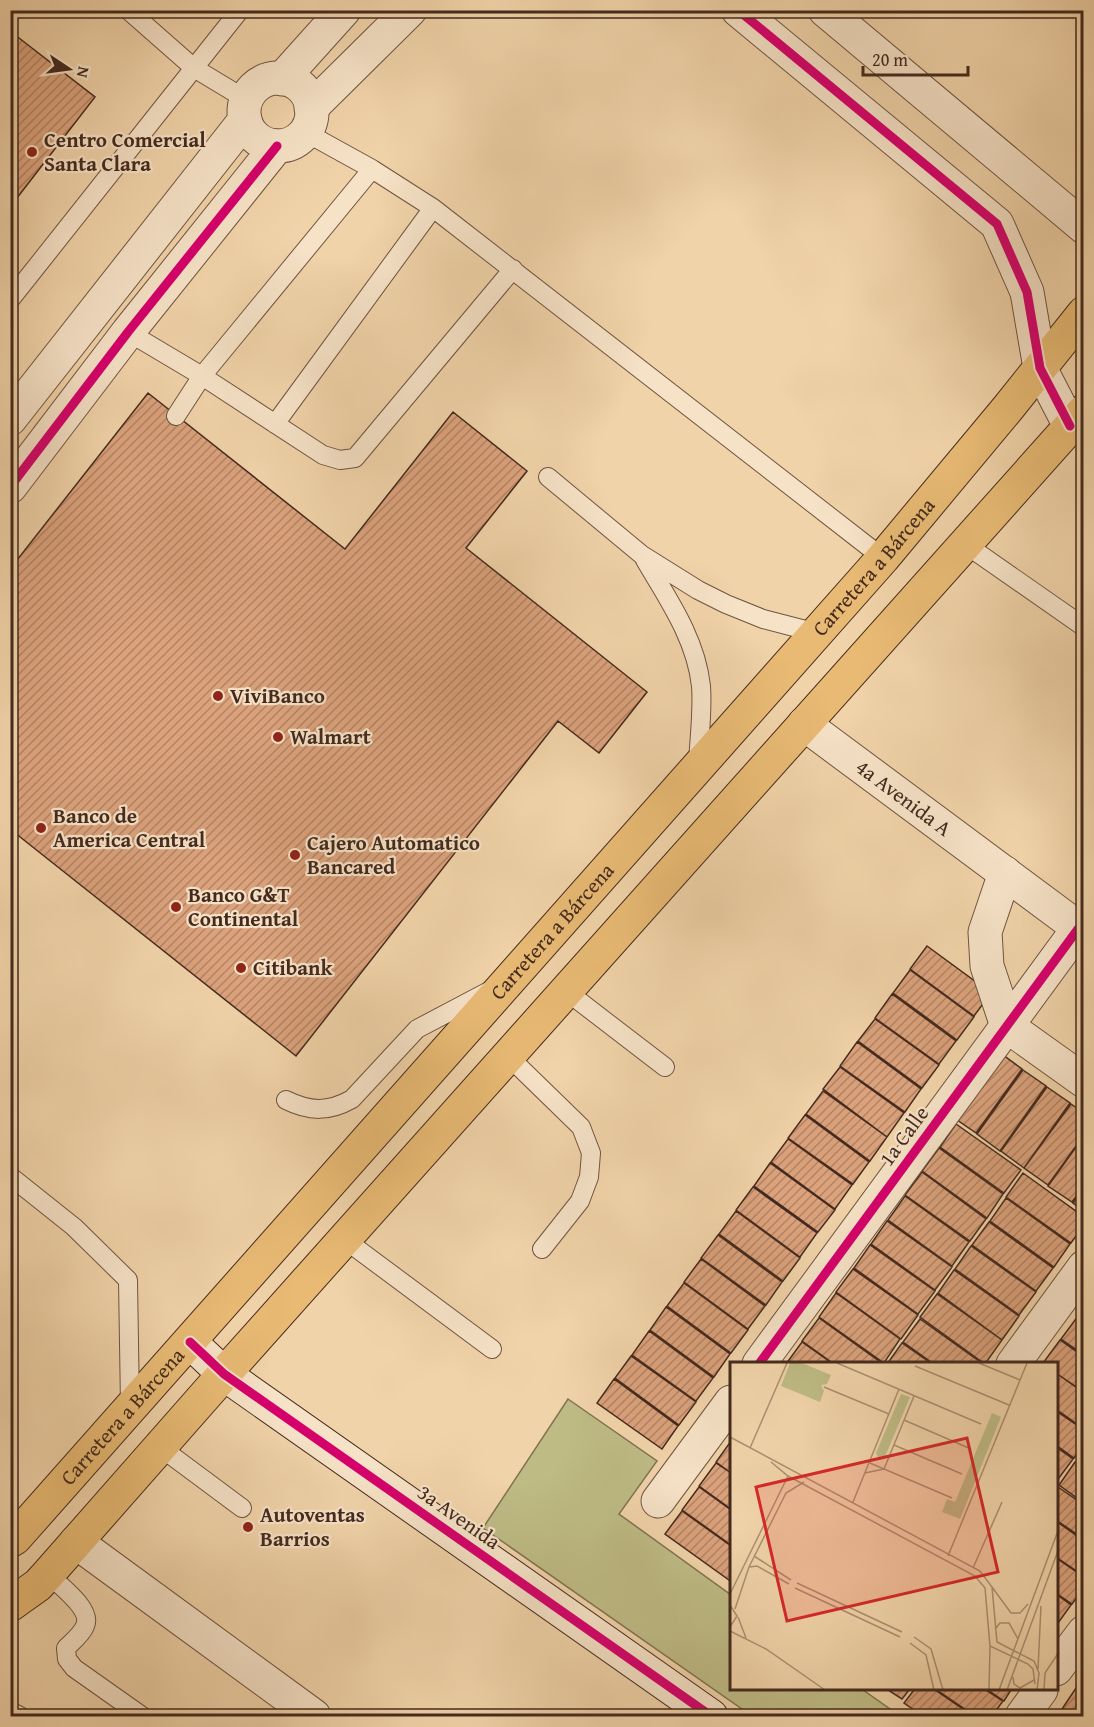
<svg xmlns="http://www.w3.org/2000/svg" width="1094" height="1727" font-family="'Gentium Book Plus',serif">
	<style>
		.green { fill: #bebb85; stroke: #817252; stroke-width: 1.5 }
		.building { fill: url(#building-hatch); stroke: #442a1e; stroke-width: 1.5 }
		.lines { fill: none; stroke-linecap: round; stroke-linejoin: round }
		.lane-casing { stroke: #6f5441; stroke-width: 20 }
		.street-casing { stroke: #6f5441; stroke-width: 35 }
		.secondary-casing { stroke: #442a1e; stroke-width: 35 }
		.primary-casing { stroke: #442a1e; stroke-width: 35 }
		.lane { stroke: #f6e2c7; stroke-width: 18 }
		.street { stroke: #f6e2c7; stroke-width: 33 }
		.secondary { stroke: #f6e2c7; stroke-width: 33 }
		.primary { stroke: #e8ba74; stroke-width: 33 }
		.cycleway-casing { stroke: #f6e2c7; stroke-width: 13 }
		.cycleway { stroke: #d6006c; stroke-width: 9 }
		.poi-dot { fill: #8f2418; stroke: #f6e2c7; stroke-width: 2 }
		.labels { text-anchor: middle; stroke-width: 4.5; stroke-linejoin: round; paint-order: stroke }
		.poi-label { font-size: 21px; font-weight: bold; fill: #442a1e; stroke: #f6e2c7; text-anchor: start }
		.street-label { font-size: 21px; fill: #442a1e; stroke: #f6e2c7 }
		.inset-road { fill: none; stroke: #ac8f71; stroke-width: 1.5 }
		.view { fill: #d62828; fill-opacity: 0.15; stroke: #d62828; stroke-width: 3 }
		.inset-edge { fill: none; stroke: #442a1e; stroke-width: 3 }
	</style>
	<defs>
		<pattern id="building-hatch" width="6" height="6" patternUnits="userSpaceOnUse" patternTransform="scale(1.5)"><rect width="6" height="6" fill="#dba27c"/><path d="M-1 1l2-2M0 6l6-6M5 7l2-2" fill="none" stroke="#b38465"/></pattern>
	</defs>
	<rect width="100%" height="100%" fill="#f1d3a9"/>
	<filter id="stains"><feTurbulence type="fractalNoise" baseFrequency=".00333" numOctaves="4"/><feColorMatrix values="0 0 0 0 .2 0 0 0 0 .09 0 0 0 0 .02 0 0 0 .5 -.17"/></filter>
	<radialGradient id="worn" r=".72"><stop offset=".6" stop-color="#630" stop-opacity="0"/><stop offset="1" stop-color="#630" stop-opacity=".3"/></radialGradient>
	<path class="green" d="M568 1399 657 1461 619 1514 731 1595V1690H863L900 1716H752L483 1528Z"/>
	<path class="building" d="M10 31 95 97 10 207Z
		M148 393 345 549 453 412 527 471 466 548 647 692 599 753 558 721 296 1056 10 829V569Z
		M927 946 991 993 974 1016 910 969Z
		M910 970 974 1017 957 1040 893 993Z
		M892 994 956 1041 939 1064 875 1018Z
		M875 1019 939 1065 922 1088 858 1041Z
		M857 1042 921 1089 905 1112 840 1066Z
		M999 1052 1022 1069 976 1133 953 1117Z
		M840 1067 904 1113 887 1137 823 1089Z
		M1023 1070 1046 1086 1000 1151 977 1134Z
		M1047 1087 1070 1103 1024 1168 1001 1151Z
		M823 1091 887 1137 870 1161 806 1114Z
		M1071 1104 1084 1113V1135L1048 1185 1024 1168Z
		M805 1115 869 1162 853 1184 788 1138Z
		M956 1124 1021 1170 1004 1193 940 1147Z
		M1084 1136V1186L1072 1202 1048 1186Z
		M788 1139 852 1185 835 1209 771 1162Z
		M939 1148 1003 1194 987 1218 922 1171Z
		M770 1163 835 1210 818 1232 754 1186Z
		M922 1172 986 1219 970 1241 905 1195Z
		M1023 1173 1084 1217V1225L1071 1243 1006 1197Z
		M753 1187 817 1233 800 1257 736 1210Z
		M1084 1188V1211L1073 1203Z
		M905 1196 969 1242 952 1266 888 1220Z
		M1006 1198 1070 1244 1054 1267 990 1221Z
		M736 1211 800 1258 783 1281 719 1234Z
		M887 1221 952 1267 935 1290 871 1244Z
		M989 1222 1053 1268 1036 1291 972 1245Z
		M718 1235 782 1282 766 1305 701 1258Z
		M870 1245 935 1291 918 1314 854 1268Z
		M971 1246 1036 1292 1019 1315 955 1269Z
		M701 1259 765 1306 748 1329 684 1282Z
		M853 1269 918 1315 901 1339 836 1292Z
		M954 1270 1019 1316 1002 1340 938 1293Z
		M684 1283 748 1330 731 1353 667 1306Z
		M836 1293 900 1339 884 1363 819 1317Z
		M937 1294 1002 1340 985 1364 920 1317Z
		M666 1307 730 1354 714 1377 650 1330Z
		M1078 1316 1084 1320V1355L1061 1339Z
		M819 1318 883 1364H834L802 1341Z
		M920 1319 983 1364H934L903 1342Z
		M649 1331 713 1378 696 1401 632 1355Z
		M1060 1340 1084 1357V1392L1056 1373V1364L1043 1363Z
		M802 1342 833 1364H786Z
		M902 1343 932 1364H887Z
		M631 1356 696 1402 679 1425 615 1378Z
		M1056 1373 1084 1393V1429L1056 1409Z
		M614 1379 678 1426 662 1449 597 1403Z
		M1056 1411 1084 1430V1445L1074 1458 1056 1445Z
		M731 1441V1473L716 1462Z
		M1056 1447 1073 1459 1056 1482Z
		M1075 1462 1084 1468V1503L1059 1485Z
		M716 1463 731 1473V1509L699 1486Z
		M699 1487 731 1510V1545L682 1510Z
		M1058 1487 1084 1505V1539L1056 1520V1489Z
		M682 1511 731 1546V1578L729 1580 665 1534Z
		M1056 1521 1084 1541V1576L1056 1557Z
		M1056 1558 1084 1577V1588L1072 1604 1056 1593Z
		M1056 1594 1071 1605 1056 1626Z
		M1078 1685 1084 1689V1716H1073L1062 1709Z
		M888 1690H909L902 1699Z
		M914 1690H935L973 1716H923L904 1703Z
		M937 1690H986L1003 1701 992 1716H975Z
		M988 1690H1011L1004 1701Z"/>
	<g class="lines">
		<defs>
			<path id="lane" d="M128 10 194 68 247 100
				M305 132 372 169 433 208 883 558
				M10 300 240 10
				M128 332 202 376 372 169
				M176 416 202 376 323 455 340 460 355 458 513 269
				M275 424 433 208
				M548 477 642 555 698 590 726 604 763 619 817 633
				M965 544 1084 627
				M645 560C668 599 696 639 701 686 703 711 699 739 698 765
				M566 991 665 1067
				M508 1056 581 1127 591 1153 589 1177 580 1201 542 1249
				M286 1100C310 1112 329 1112 352 1099L417 1029 489 991
				M10 1176 74 1227 128 1280 130 1406
				M344 1239 492 1349
				M160 1447 242 1508
				M48 1574C59 1585 93 1609 85 1626 82 1634 72 1642 66 1648L67 1659 74 1668 142 1716
				M10 1711 20 1716"/>
			<g id="street">
				<path d="M738 10 997 224 1027 292 1040 368 1070 426"/>
				<path d="M825 10 1084 227"/>
				<circle cx="278" cy="112" r="34"/>
				<path d="M282 79 344 10"/>
				<path d="M311 108 410 10"/>
				<path d="M10 419 245 120"/>
				<path d="M10 487 128 332 277 146"/>
				<path id="s1" d="M804 724 1084 932"/>
				<path d="M1005 873 985 932 987 966 1007 1026"/>
				<path d="M1007 1026 1084 1081"/>
				<path d="M759 1364 1078 929"/>
				<path d="M1013 1364 1084 1267"/>
				<path d="M658 1501 731 1402"/>
				<path d="M76 1542 314 1716"/>
				<path d="M1056 1669 1084 1632"/>
				<path d="M1022 1716 1041 1690"/>
			</g>
			<path id="secondary" d="M190 1342 224 1374 711 1716"/>
			<g id="primary">
				<path id="s2" d="M10 1541 15 1538 883 558 1008 408 1084 313"/>
				<path d="M10 1605 38 1585 48 1574 224 1374 1084 411"/>
			</g>
		</defs>
		<use href="#lane" class="lane-casing"/>
		<use href="#street" class="street-casing"/>
		<use href="#secondary" class="secondary-casing"/>
		<use href="#primary" class="primary-casing"/>
		<use href="#lane" class="lane"/>
		<use href="#street" class="street"/>
		<use href="#secondary" class="secondary"/>
		<use href="#primary" class="primary"/>
		<defs>
			<path id="cycleway" d="M738 10 997 224 1027 292 1040 368 1070 426
				M10 487 128 332 277 146
				M190 1342 224 1374 711 1716
				M759 1364 1078 929"/>
		</defs>
		<use href="#cycleway" class="cycleway-casing"/>
		<use href="#cycleway" class="cycleway"/>
	</g>
	<g class="poi-dot">
		<circle cx="32" cy="152" r="6"/>
		<circle cx="218" cy="696" r="6"/>
		<circle cx="278" cy="737" r="6"/>
		<circle cx="41" cy="828" r="6"/>
		<circle cx="295" cy="855" r="6"/>
		<circle cx="176" cy="907" r="6"/>
		<circle cx="241" cy="968" r="6"/>
		<circle cx="248" cy="1527" r="6"/>
	</g>
	<g class="labels">
		<g class="poi-label">
			<text x="44" y="147">Centro Comercial<tspan x="44" dy="24">Santa Clara</tspan></text>
			<text x="230" y="703">ViviBanco</text>
			<text x="290" y="744">Walmart</text>
			<text x="53" y="823">Banco de<tspan x="53" dy="24">America Central</tspan></text>
			<text x="307" y="850">Cajero Automatico<tspan x="307" dy="24">Bancared</tspan></text>
			<text x="188" y="902">Banco G&amp;T<tspan x="188" dy="24">Continental</tspan></text>
			<text x="253" y="975">Citibank</text>
			<text x="260" y="1522">Autoventas<tspan x="260" dy="24">Barrios</tspan></text>
		</g>
		<g class="street-label">
			<text dy="7" stroke="none"><textPath href="#s2" startOffset="1302">Carretera a Bárcena</textPath></text>
			<text dy="7" stroke="none"><textPath href="#s1" startOffset="124">4a Avenida A</textPath></text>
			<text dy="7" stroke="none"><textPath href="#s2" startOffset="816">Carretera a Bárcena</textPath></text>
			<text transform="translate(904 1136) rotate(-54)" y="7">1a Calle</text>
			<text dy="7" stroke="none"><textPath href="#s2" startOffset="168">Carretera a Bárcena</textPath></text>
			<text transform="translate(459 1517) rotate(35)" y="7">3a Avenida</text>
		</g>
	</g>
	<g transform="translate(730 1362)">
		<rect width="328" height="328" fill="#f1d3a9"/>
		<path d="M60 1H72L101 13 97 22 91 23 94 29 90 40 51 24ZM171 32 180 35 154 97 149 98 146 91ZM262 51 271 55 230 157 212 150 217 137 225 140Z" fill="#bebb85"/>
		<path class="inset-road" d="M107 1 251 62M249 1 290 18M185 4 279 43M94 25 159 52M174 58 241 87M0 75 250 209 262 225 267 280 304 299 309 311 307 328M164 83 232 112M20 86 57 1M41 100 58 114 245 214 255 226 260 284 298 302 303 307 305 322M140 101 222 136M154 107 184 34M135 111 154 107M123 140 169 27M24 194 61 218M218 194 297 1M19 205 27 204 59 222M243 206 272 140M67 221 172 270M262 225 281 251H290L298 242M65 226 170 275M0 232 58 114M0 243 7 254 0 265M5 247 19 205 56 131 74 120M8 255 16 276M265 267 270 261H279L288 277M0 269 36 287 95 328M184 275 201 287 213 328M180 281 196 293 204 328M308 307 311 244M283 315 284 322 290 326 304 318M259 328 260 284M269 328 329 166M277 328 329 186M314 328 315 311 329 290"/>
		<path class="view" d="M237 76 268 210 57 259 26 125Z"/>
		<rect width="328" height="328" class="inset-edge"/>
	</g>
	<rect width="1094" height="1727" fill="none" stroke="#f1d3a9" stroke-width="36"/>
	<rect x="12" y="12" width="1070" height="1703" fill="none" stroke="#442a1e" stroke-width="3"/>
	<rect x="18" y="18" width="1058" height="1691" fill="none" stroke="#442a1e" stroke-width="1.5"/>
	<g transform="translate(69 69) rotate(103)" stroke="#f6e2c7" stroke-width="4.5" paint-order="stroke">
	<path d="M0-4.5L10 22L0 15L-10 22Z" fill="#442a1e"/>
	<text y="-9" font-size="16" font-weight="bold" text-anchor="middle" fill="#442a1e">N</text>
	</g>
	<path d="M863 66v9h105v-9" fill="none" stroke="#442a1e" stroke-width="3"/>
	<text x="872" y="66" font-size="18" fill="#442a1e" stroke="#f6e2c7" stroke-width="4.5" paint-order="stroke">20 m</text>
	<rect width="100%" height="100%" filter="url(#stains)"/>
	<rect width="100%" height="100%" fill="url(#worn)"/>
</svg>
